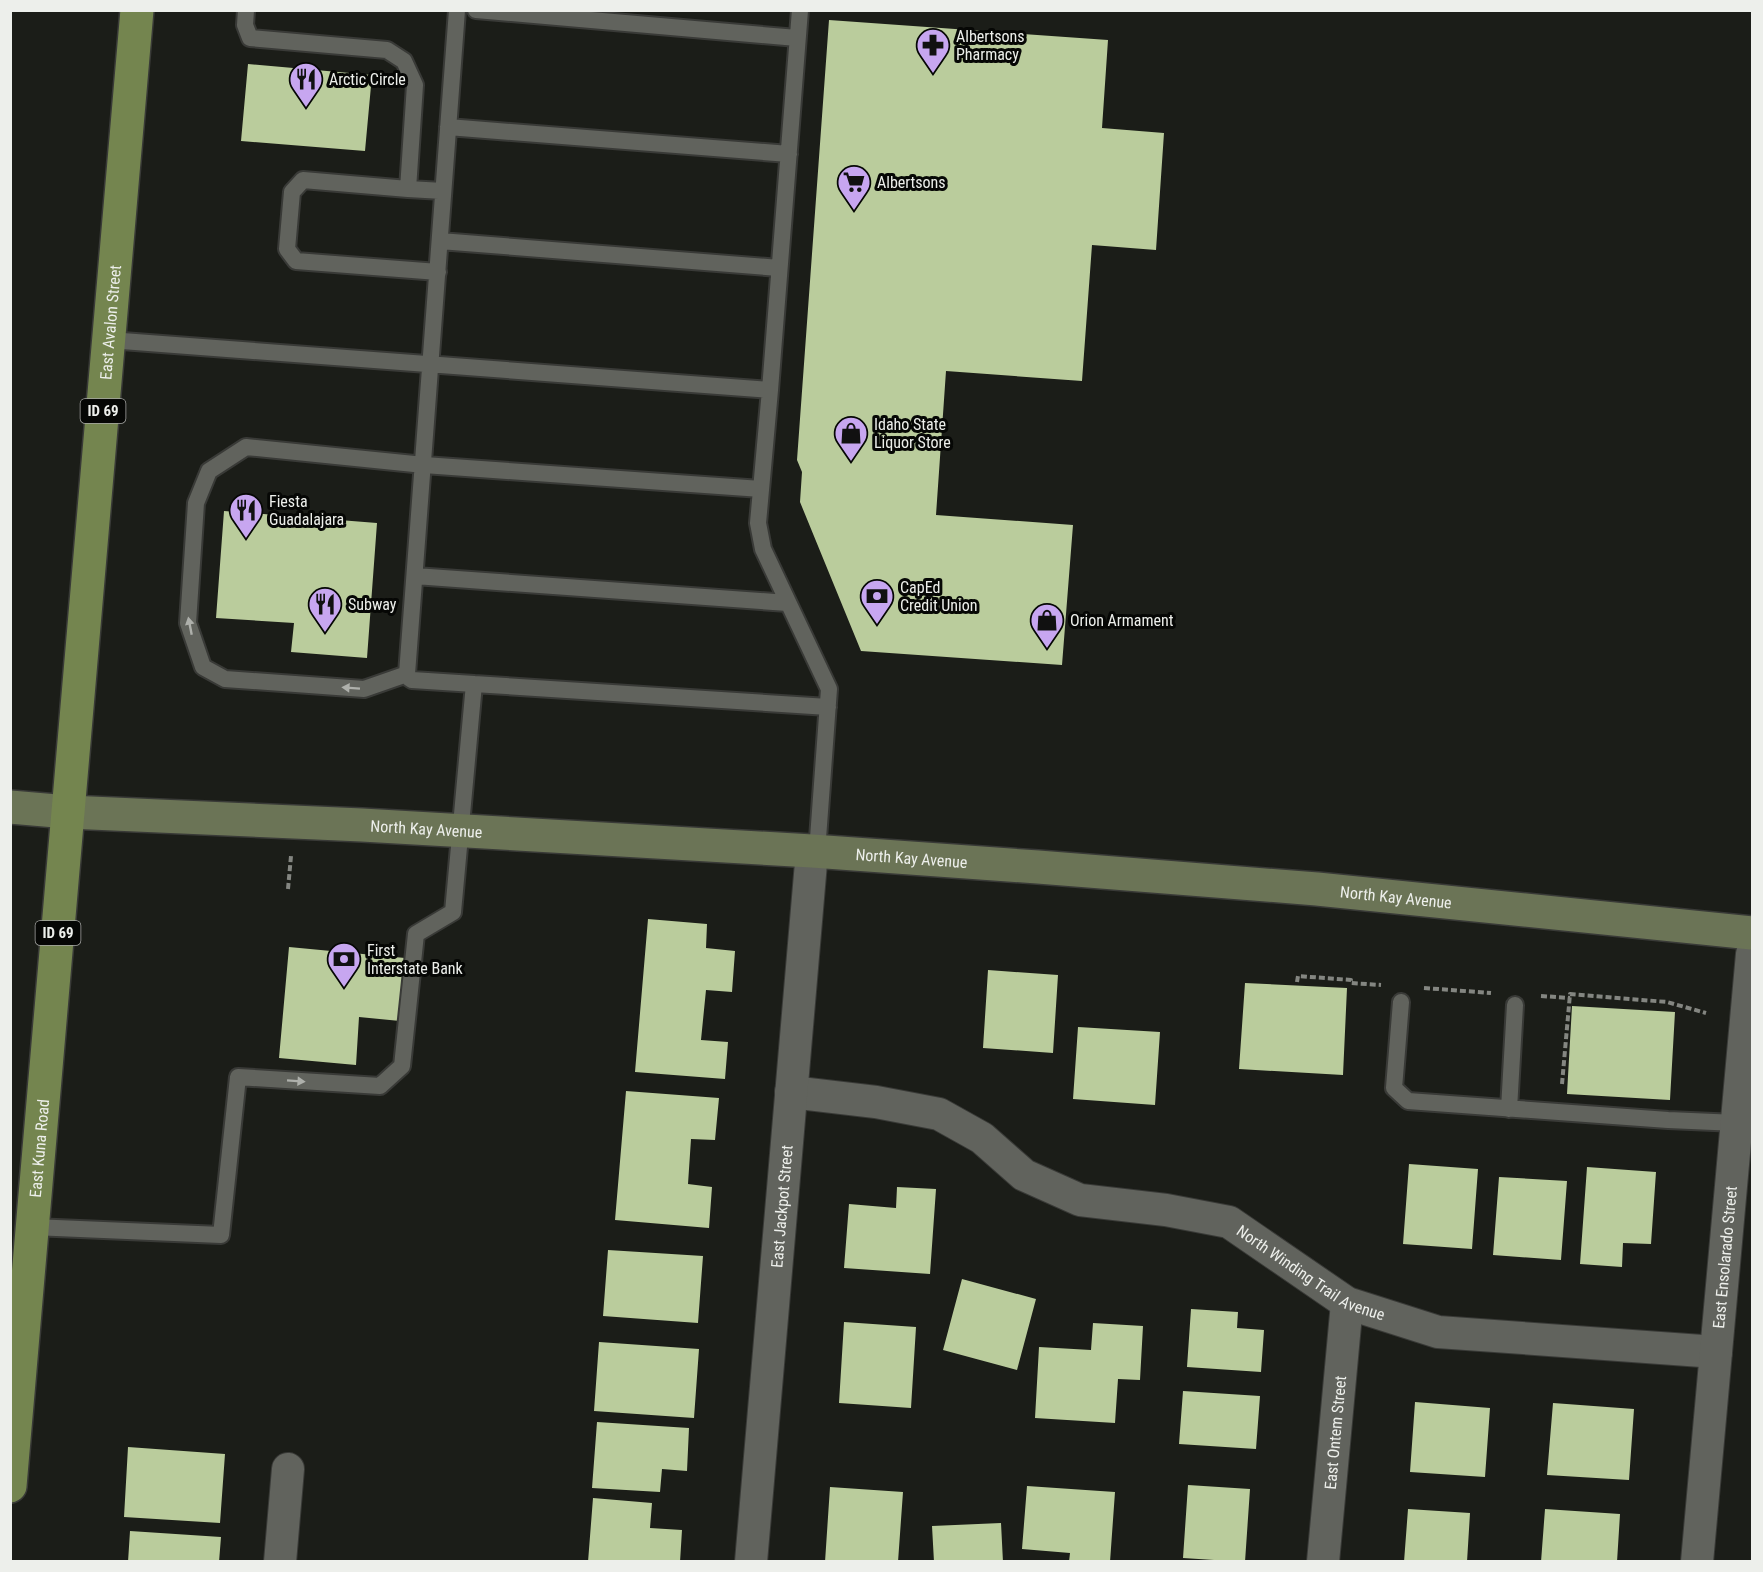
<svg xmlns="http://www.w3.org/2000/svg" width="1763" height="1572" font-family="'Roboto Condensed',sans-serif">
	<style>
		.building { fill: #bacc9c }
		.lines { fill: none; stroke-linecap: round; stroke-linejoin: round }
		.lane-casing { stroke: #393a37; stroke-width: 20 }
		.street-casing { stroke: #393a37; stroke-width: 34 }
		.secondary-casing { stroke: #393a37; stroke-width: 36 }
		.primary-casing { stroke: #393a37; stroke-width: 36 }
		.path { stroke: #848681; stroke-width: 4; stroke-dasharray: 6 3; stroke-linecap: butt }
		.lane { stroke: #61635d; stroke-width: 16 }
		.street { stroke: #61635d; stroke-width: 32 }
		.secondary { stroke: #6b7456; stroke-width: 33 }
		.primary { stroke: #74854f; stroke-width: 33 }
		.oneway { fill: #aeb0ab }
		.labels { text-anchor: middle; stroke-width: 6; stroke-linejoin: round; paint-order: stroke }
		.shield { fill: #060705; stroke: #a8a9a6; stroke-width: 1.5 }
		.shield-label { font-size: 15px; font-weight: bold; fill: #edefeb }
		.poi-label { font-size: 16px; fill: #edefeb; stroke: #060705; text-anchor: start }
		.street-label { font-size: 16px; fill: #edefeb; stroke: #060705 }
	</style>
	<rect width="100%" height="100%" fill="#1b1d18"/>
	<path class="building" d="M829 20 1108 40 1102 128 1164 133 1156 250 1092 245 1082 381 946 371 936 515 1073 525 1062 665 861 651 800 502 802 472 797 460Z
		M248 64 372 75 365 151 241 141Z
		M224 511 377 523 367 658 291 652 294 623 216 618Z
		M648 919 707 924 706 948 735 951 732 992 706 990 701 1040 728 1042 725 1079 635 1072Z
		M289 947 405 958 400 1021 359 1017 356 1065 279 1058Z
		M988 970 1058 975 1053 1053 983 1048Z
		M1245 983 1347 988 1343 1075 1239 1069Z
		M1572 1006 1675 1012 1670 1100 1567 1094Z
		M1078 1027 1160 1032 1155 1105 1073 1099Z
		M626 1091 719 1098 715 1140 691 1139 688 1184 712 1187 709 1228 615 1220Z
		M1409 1164 1478 1169 1472 1249 1403 1244Z
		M1587 1167 1656 1172 1651 1244 1623 1243 1622 1267 1580 1264Z
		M1499 1177 1567 1181 1561 1260 1493 1255Z
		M897 1187 936 1189 930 1274 844 1268 849 1204 896 1208Z
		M608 1250 703 1256 698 1323 603 1316Z
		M962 1279 1036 1299 1017 1370 943 1350Z
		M1191 1309 1238 1312 1237 1328 1264 1330 1261 1372 1187 1367Z
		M844 1322 916 1327 911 1408 839 1403Z
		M1093 1323 1143 1326 1140 1380 1118 1379 1115 1423 1035 1418 1039 1347 1091 1350Z
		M599 1342 699 1349 694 1418 594 1411Z
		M1183 1391 1260 1396 1256 1449 1179 1444Z
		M1415 1402 1490 1408 1485 1477 1410 1472Z
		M1553 1403 1634 1409 1629 1480 1547 1475Z
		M597 1422 689 1428 687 1471 662 1469 660 1492 592 1488Z
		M128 1447 225 1454 220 1523 124 1517Z
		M1188 1485 1250 1489 1245 1562 1183 1558Z
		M1027 1486 1115 1492 1110 1562H1069L1070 1553 1022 1549Z
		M830 1487 903 1492 898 1562H825Z
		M593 1498 652 1503 650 1528 682 1530 680 1562H588Z
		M1408 1509 1470 1513 1467 1562H1404Z
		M1545 1509 1620 1514 1617 1562H1541Z
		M1001 1523 1003 1562H934L932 1526Z
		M130 1531 221 1537 219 1562H128Z"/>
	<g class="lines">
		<defs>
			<path id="lane" d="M246 10 245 25 250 38 387 50 404 61 415 85 408 189 443 191
				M476 10 797 38
				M448 127 789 154
				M408 189 303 180 292 192 287 249 296 261 438 272
				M440 241 779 268
				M109 340 770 390 800 10
				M770 390 758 523 763 549 829 689 817 852
				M415 576 788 603
				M407 674 364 689 225 679 203 667 188 623 196 503 209 471 246 447 424 465 761 489
				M474 684 828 707
				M1401 1002 1394 1088 1408 1101 1668 1120 1737 1123
				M1509 1109 1515 1005
				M33 1227 221 1235 238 1077 380 1086 402 1066 416 934 453 912 474 684 412 680 409 678 407 674 457 10"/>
			<g id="street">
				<path id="s1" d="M791 1092 876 1102 939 1114 982 1138 1024 1175 1080 1200 1166 1210 1229 1222 1347 1303 1438 1332 1716 1352"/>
				<path d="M280 1562 288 1469"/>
				<path id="s2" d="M751 1562 812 851"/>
				<path id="s3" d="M1323 1562 1347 1303"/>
				<path id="s4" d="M1697 1562 1752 954"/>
			</g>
			<g id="secondary">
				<path id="s5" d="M10 807 68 812 362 825 812 851 1038 867 1317 889 1752 933"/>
			</g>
			<g id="primary">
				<path id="s6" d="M10 1486 137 10"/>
			</g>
		</defs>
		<use href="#lane" class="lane-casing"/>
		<use href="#street" class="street-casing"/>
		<use href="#secondary" class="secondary-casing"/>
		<use href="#primary" class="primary-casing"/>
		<path class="path" d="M288 889 291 856
			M1297 982 1298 976 1351 980V983L1381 985
			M1424 988 1491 993
			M1541 996 1570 998
			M1562 1084 1570 994 1667 1002 1706 1013"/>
		<use href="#lane" class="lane"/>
		<use href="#street" class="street"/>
		<use href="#secondary" class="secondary"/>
		<use href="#primary" class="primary"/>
	</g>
	<defs><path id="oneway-solid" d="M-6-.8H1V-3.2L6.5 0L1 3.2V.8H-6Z" transform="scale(1.5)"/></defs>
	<g class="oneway">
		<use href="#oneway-solid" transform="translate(190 626) rotate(-101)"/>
		<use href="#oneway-solid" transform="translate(351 688) rotate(-176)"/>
		<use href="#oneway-solid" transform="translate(296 1081) rotate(4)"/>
	</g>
	<defs>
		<symbol id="pharmacy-pin" viewBox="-11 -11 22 30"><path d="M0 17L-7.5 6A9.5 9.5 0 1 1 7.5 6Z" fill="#c7a6f0" stroke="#060705"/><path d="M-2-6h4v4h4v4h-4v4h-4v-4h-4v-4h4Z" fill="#111"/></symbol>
		<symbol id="restaurant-pin" viewBox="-11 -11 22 30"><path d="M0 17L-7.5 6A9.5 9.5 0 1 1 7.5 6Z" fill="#c7a6f0" stroke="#060705"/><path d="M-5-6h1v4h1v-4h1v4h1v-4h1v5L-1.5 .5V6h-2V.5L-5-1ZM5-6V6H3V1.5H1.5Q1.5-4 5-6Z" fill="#111"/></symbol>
		<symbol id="supermarket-pin" viewBox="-11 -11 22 30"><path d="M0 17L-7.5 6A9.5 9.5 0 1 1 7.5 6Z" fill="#c7a6f0" stroke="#060705"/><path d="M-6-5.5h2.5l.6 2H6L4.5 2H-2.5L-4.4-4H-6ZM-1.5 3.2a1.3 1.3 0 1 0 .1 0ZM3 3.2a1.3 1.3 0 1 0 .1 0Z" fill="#111"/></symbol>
		<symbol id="shop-pin" viewBox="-11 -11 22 30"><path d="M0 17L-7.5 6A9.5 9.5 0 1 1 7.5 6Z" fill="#c7a6f0" stroke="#060705"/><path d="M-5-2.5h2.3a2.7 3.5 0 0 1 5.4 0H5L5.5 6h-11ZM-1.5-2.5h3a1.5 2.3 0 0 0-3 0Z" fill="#111"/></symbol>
		<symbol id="bank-pin" viewBox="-11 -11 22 30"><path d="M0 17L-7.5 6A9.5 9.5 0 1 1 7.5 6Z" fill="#c7a6f0" stroke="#060705"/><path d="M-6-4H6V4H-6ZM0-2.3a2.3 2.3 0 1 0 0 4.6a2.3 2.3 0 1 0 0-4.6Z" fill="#111"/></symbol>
	</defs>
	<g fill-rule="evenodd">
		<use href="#pharmacy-pin" x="914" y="26" width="38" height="52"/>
		<use href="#restaurant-pin" x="287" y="60" width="38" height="52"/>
		<use href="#supermarket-pin" x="835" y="163" width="38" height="52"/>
		<use href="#shop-pin" x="832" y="414" width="38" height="52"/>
		<use href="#restaurant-pin" x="227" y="491" width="38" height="52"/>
		<use href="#bank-pin" x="858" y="577" width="38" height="52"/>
		<use href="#restaurant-pin" x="306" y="585" width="38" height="52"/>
		<use href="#shop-pin" x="1028" y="601" width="38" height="52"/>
		<use href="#bank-pin" x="325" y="940" width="38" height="52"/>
	</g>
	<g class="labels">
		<g class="shield">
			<rect x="80.5" y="399" width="45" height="24" rx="4.5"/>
			<rect x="35.5" y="921" width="45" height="24" rx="4.5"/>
		</g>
		<g class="shield-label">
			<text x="103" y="416">ID 69</text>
			<text x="58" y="938">ID 69</text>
		</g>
		<g class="poi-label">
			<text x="956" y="42">Albertsons<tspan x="956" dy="18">Pharmacy</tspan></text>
			<text x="329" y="85">Arctic Circle</text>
			<text x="877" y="188">Albertsons</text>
			<text x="874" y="430">Idaho State<tspan x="874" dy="18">Liquor Store</tspan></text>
			<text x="269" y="507">Fiesta<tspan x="269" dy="18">Guadalajara</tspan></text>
			<text x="900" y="593">CapEd<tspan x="900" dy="18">Credit Union</tspan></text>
			<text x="348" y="610">Subway</text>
			<text x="1070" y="626">Orion Armament</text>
			<text x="367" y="956">First<tspan x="367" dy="18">Interstate Bank</tspan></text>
		</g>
		<g class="street-label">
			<text dy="6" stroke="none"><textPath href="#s6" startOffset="1168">East Avalon Street</textPath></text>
			<text dy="6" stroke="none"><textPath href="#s5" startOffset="417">North Kay Avenue</textPath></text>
			<text dy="6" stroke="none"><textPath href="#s5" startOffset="903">North Kay Avenue</textPath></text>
			<text dy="6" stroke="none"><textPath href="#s5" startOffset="1389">North Kay Avenue</textPath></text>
			<text dy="6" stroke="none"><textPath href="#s6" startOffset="339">East Kuna Road</textPath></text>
			<text dy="6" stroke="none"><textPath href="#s2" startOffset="357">East Jackpot Street</textPath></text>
			<text dy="6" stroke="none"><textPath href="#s4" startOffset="306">East Ensolarado Street</textPath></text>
			<text dy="6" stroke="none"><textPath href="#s1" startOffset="564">North Winding Trail Avenue</textPath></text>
			<text dy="6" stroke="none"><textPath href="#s3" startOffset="130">East Ontem Street</textPath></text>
		</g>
	</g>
	<rect width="1763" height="1572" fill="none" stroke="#edefeb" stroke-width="24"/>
</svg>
